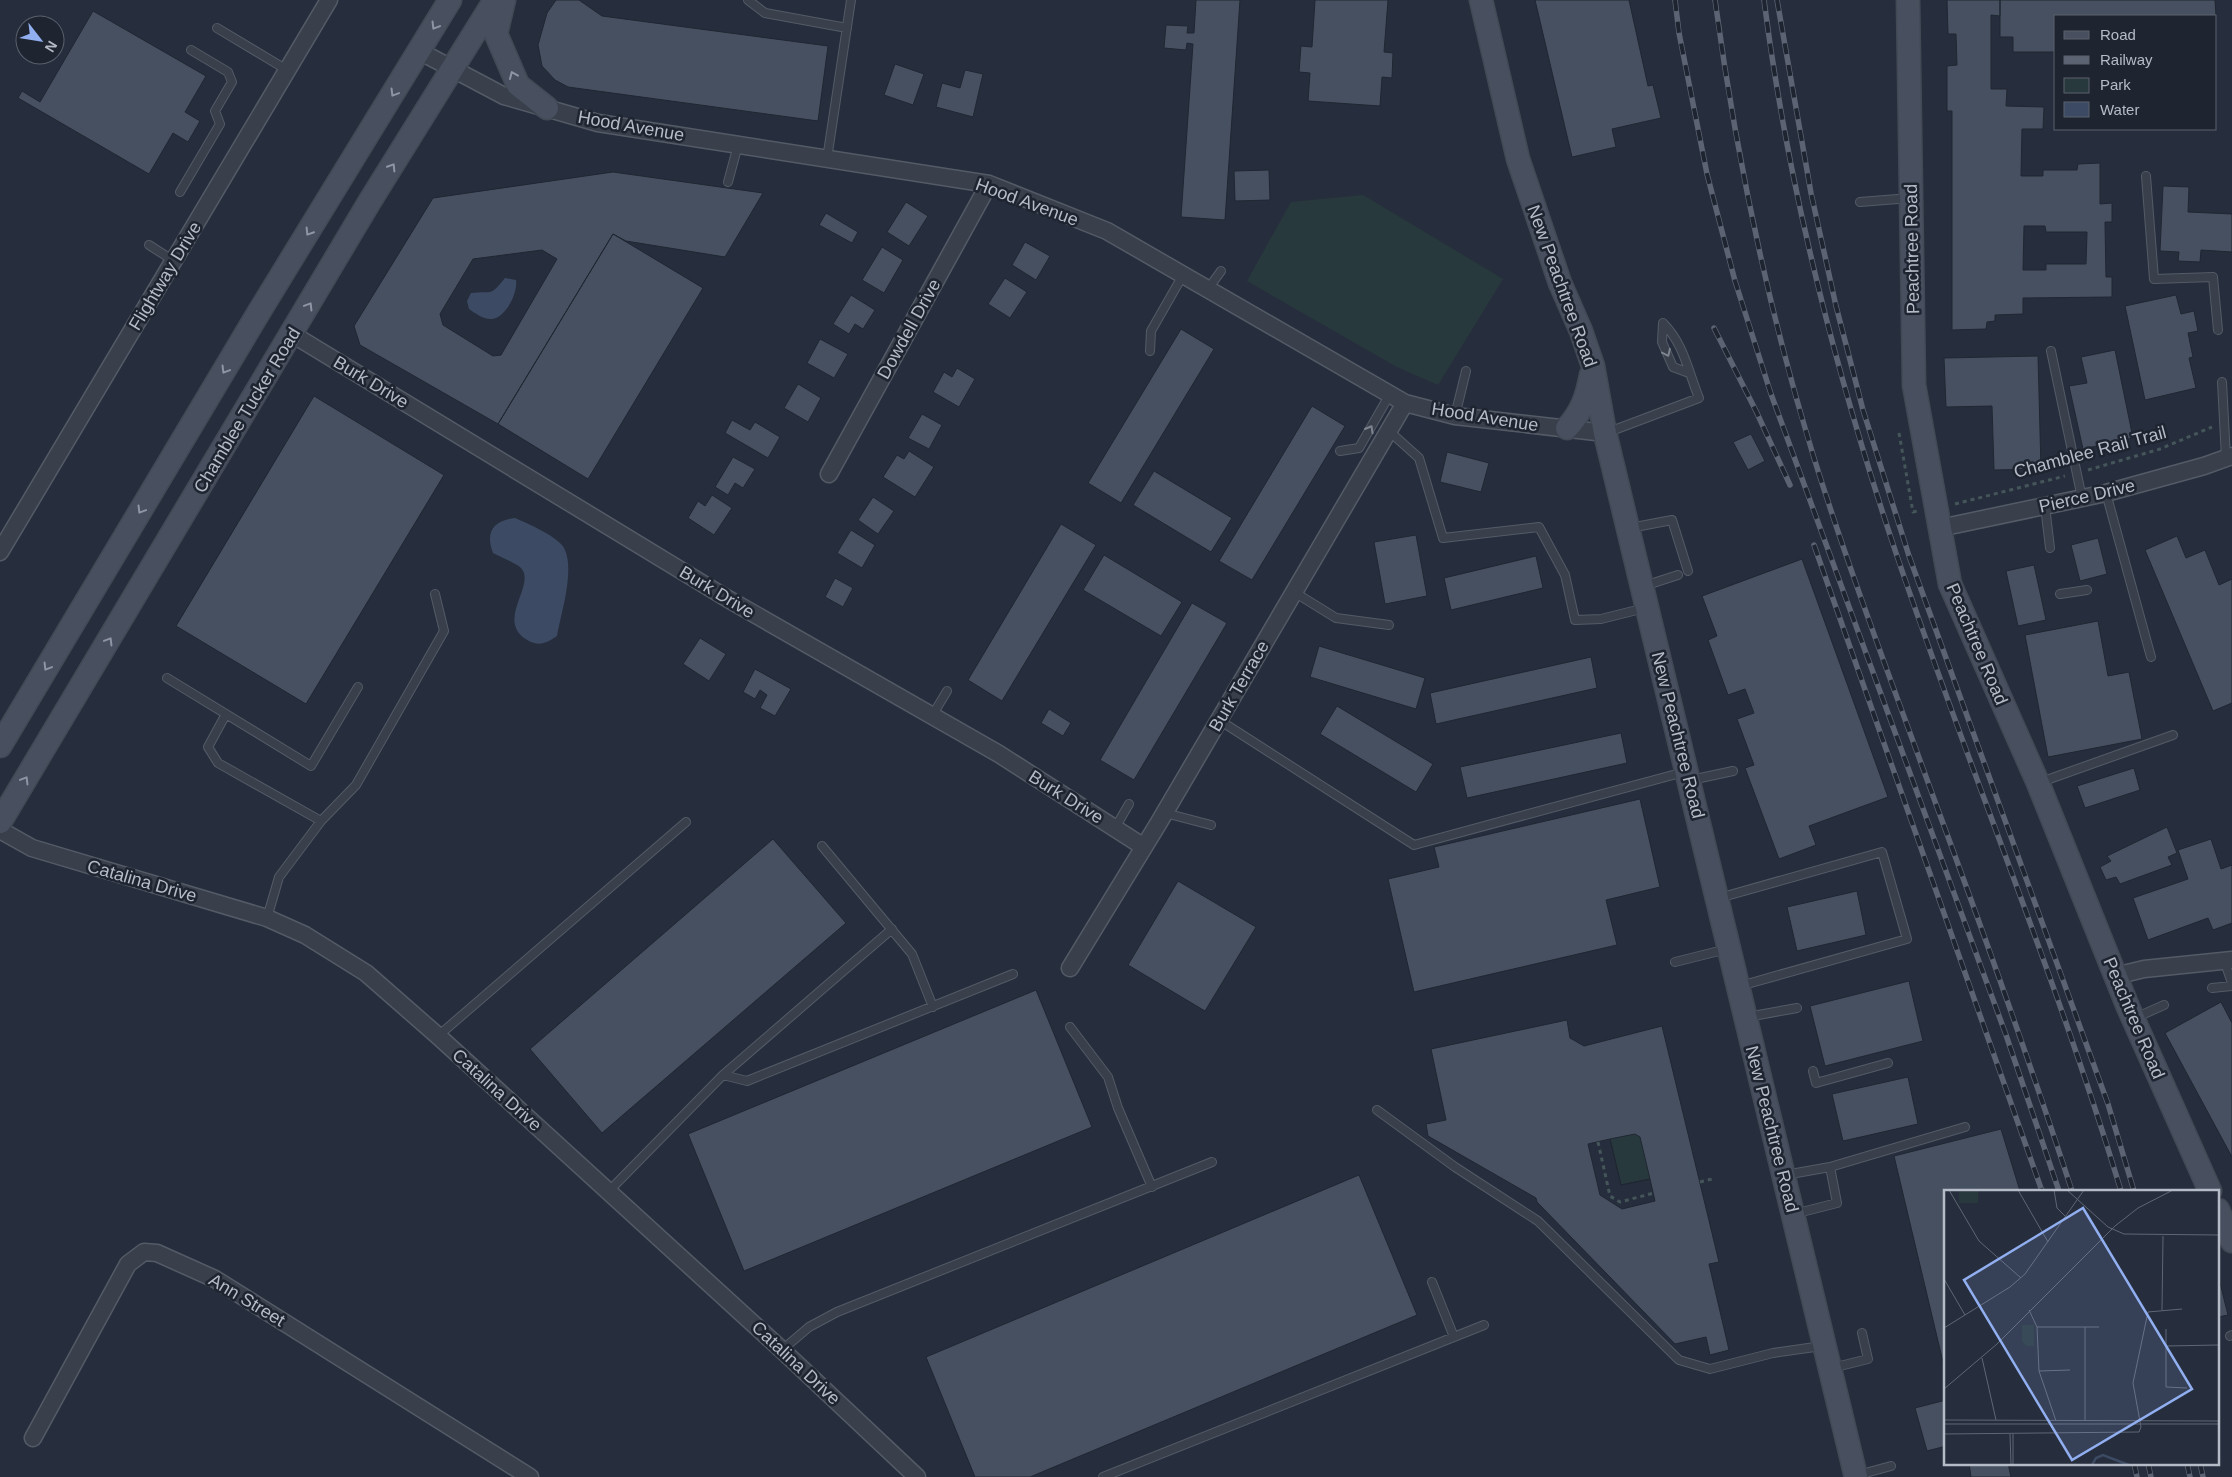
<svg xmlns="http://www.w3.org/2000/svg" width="2232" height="1477" font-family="Arial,sans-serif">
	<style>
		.green { fill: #28393d }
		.water { fill: #3c4a64 }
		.building { fill: #475060; stroke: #202733; fill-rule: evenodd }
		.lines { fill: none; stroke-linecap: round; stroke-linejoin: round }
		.lane-casing { stroke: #545b67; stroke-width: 10 }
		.street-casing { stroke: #545b67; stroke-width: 19 }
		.secondary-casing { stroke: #424955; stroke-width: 25 }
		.path { stroke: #45565a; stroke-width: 3; stroke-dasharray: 4 4; stroke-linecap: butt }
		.lane { stroke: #39404c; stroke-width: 8 }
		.street { stroke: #39404c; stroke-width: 16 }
		.secondary { stroke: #484f5f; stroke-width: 22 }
		.rail-casing { stroke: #5c6373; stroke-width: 5.5 }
		.rail { stroke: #1e2531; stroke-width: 4; stroke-dasharray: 11; stroke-linecap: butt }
		.oneway { stroke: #8f95a3 }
		.oneway2 { stroke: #7d8490 }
		.labels { text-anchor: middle; stroke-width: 5; stroke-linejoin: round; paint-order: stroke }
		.street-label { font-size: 18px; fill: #b5bbc7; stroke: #1e2531 }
		.inset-river { fill: none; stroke: #3c4a64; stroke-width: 2.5 }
		.inset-road { fill: none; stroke: #5f6674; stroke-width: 1 }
		.view { fill: #91aff0; fill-opacity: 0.15; stroke: #91aff0; stroke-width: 2.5 }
		.inset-edge { fill: none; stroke: #b5bbc7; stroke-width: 2.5 }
	</style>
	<rect width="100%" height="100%" fill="#262d3c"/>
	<path class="green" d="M1363 195 1503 279 1438 385 1397 367 1247 281 1291 202Z
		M1635 1134 1640 1137 1650 1179 1621 1185 1610 1139Z"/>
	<path class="water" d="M505 278 516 280C518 293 506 317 492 319 484 320 475 313 469 309L467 301 471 293C493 290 489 298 505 278Z
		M515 518C529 524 552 534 562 545 577 564 561 613 557 636 548 642 540 647 529 641 493 622 537 585 521 568 516 563 500 557 493 553 485 532 493 521 515 518Z"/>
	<path class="building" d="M556 0H579L602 16 828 46 818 121 568 87 555 80 542 66 538 45 547 13Z
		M1196 0H1240L1225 220 1181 217 1193 44 1187 43 1186 50 1164 48 1166 25 1188 26 1187 33H1194Z
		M1315 0H1388L1384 52 1393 53 1392 78 1382 77 1380 106 1308 101 1310 73 1299 72 1301 46 1312 47Z
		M1535 0H1629L1648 86 1653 85 1661 118 1612 129 1616 147 1572 157Z
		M1947 0H2000V16L1991 15V89H2007L2006 106 2044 107 2043 129H2022L2021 176H2043V170H2077L2078 164 2100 163V204L2112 203V222H2105L2106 277H2112V297L2023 298V314L1995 315V321L1987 322 1986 329 1952 330V111H1947V66L1957 65 1956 34H1948ZM2024 226H2045L2046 232H2087L2086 264H2046V270H2023Z
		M2000 0H2215L2216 16H2056V52H2013V37H2000Z
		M93 11 206 76 185 112 200 121 188 142 173 133 149 174 18 98 22 91 40 102Z
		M895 64 924 74 913 105 884 95Z
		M965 70 983 74 973 117 936 107 942 83 960 88Z
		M1269 170 1270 200 1235 201 1234 171Z
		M613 172 763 193 725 257 626 241 613 234 498 424 360 345 354 326 433 198ZM542 250 557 259 501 355 493 356 443 325 440 314 473 259Z
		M2163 186 2189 187 2188 212 2232 214V252L2201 250 2200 262 2178 261 2179 252 2160 251Z
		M906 202 928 216 909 246 887 232Z
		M826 213 858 232 852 243 819 225Z
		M613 234 703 288 588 479 498 424Z
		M1025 242 1050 256 1036 280 1012 265Z
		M882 247 903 260 884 293 862 280Z
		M1005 278 1027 292 1010 318 988 304Z
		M851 295 875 310 863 329 855 324 849 334 833 324Z
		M2176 295 2181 314 2194 311 2198 331 2188 333 2193 357 2189 358 2196 388 2145 400 2125 306Z
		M1181 329 1214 349 1121 503 1088 483Z
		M820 339 848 354 834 378 807 363Z
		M2115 350 2133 438 2083 449 2069 386 2087 383 2081 357Z
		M2038 356 2041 469 1994 470 1992 406 1946 407 1944 358Z
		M957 368 975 379 959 407 933 392 944 372 952 377Z
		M798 384 821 398 808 422 784 408Z
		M314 396 444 475 306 704 176 626Z
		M1312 406 1345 426 1252 580 1219 561Z
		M922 414 942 425 929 449 908 438Z
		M732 420 750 430 755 422 780 437 768 458 725 433Z
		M1751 434 1765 461 1748 470 1733 442Z
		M909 451 934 467 915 497 883 477 897 455 904 459Z
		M1447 452 1489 463 1481 492 1440 482Z
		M733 457 755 469 743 488 735 483 728 495 715 487Z
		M1154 471 1232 518 1211 552 1133 505Z
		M712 495 732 508 714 535 688 518 698 501 705 506Z
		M873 497 894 511 878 534 858 520Z
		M1061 524 1096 545 1002 701 968 680Z
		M851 530 875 545 862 568 837 553Z
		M1416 535 1427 596 1385 604 1374 542Z
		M2177 536 2186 558 2205 550 2219 585 2232 579V703L2213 711 2145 550Z
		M2098 538 2107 574 2080 581 2071 545Z
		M1104 555 1182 602 1161 636 1083 590Z
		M1536 556 1543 588 1451 610 1444 578Z
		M1802 559 1888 797 1809 826 1816 845 1779 859 1745 768 1754 765 1737 719 1754 713 1745 689 1728 695 1708 640 1717 636 1702 596Z
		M2034 565 2046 620 2018 626 2006 571Z
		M835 578 853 588 843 607 825 597Z
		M1192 603 1227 623 1134 780 1100 760Z
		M2098 621 2108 676 2129 672 2142 739 2048 757 2025 635Z
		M700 638 726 654 709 681 683 664Z
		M1319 646 1425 678 1416 709 1310 677Z
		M1591 657 1597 688 1436 724 1430 693Z
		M755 669 791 689 775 716 760 708 767 695 760 690 755 699 743 692Z
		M1337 706 1433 764 1416 792 1320 734Z
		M1049 709 1071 723 1063 736 1041 723Z
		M1621 733 1627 763 1467 798 1460 767Z
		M2134 768 2140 790 2085 808 2077 786Z
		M1640 799 1660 887 1606 900 1617 945 1414 992 1388 879 1439 867 1434 847Z
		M2167 827 2177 853 2168 857 2172 865 2120 884 2116 877 2106 880 2100 867 2111 861 2107 856Z
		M773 839 846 923 602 1133 530 1049Z
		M2211 839 2221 869 2232 865V923L2213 930 2208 918 2148 940 2133 898 2188 879 2178 850Z
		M1178 881 1256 927 1205 1011 1128 965Z
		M1857 891 1866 935 1797 951 1787 907Z
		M1909 981 1923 1041 1825 1066 1810 1006Z
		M1036 990 1092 1127 744 1271 688 1134Z
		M2221 1002 2232 1023V1157L2165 1033Z
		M1567 1020 1570 1038 1584 1046 1662 1026 1719 1262 1709 1264 1729 1350 1710 1355 1706 1337 1675 1344 1537 1202 1536 1198 1428 1136 1426 1124 1446 1120 1431 1049ZM1635 1134 1640 1137 1650 1179 1621 1185 1610 1139Z
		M1908 1077 1918 1124 1843 1141 1832 1094Z
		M2001 1129 2020 1191H1946V1361L1943 1362 1894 1156Z
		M1610 1139 1621 1185 1650 1179 1655 1201 1622 1209 1600 1195 1588 1144Z
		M1359 1175 1417 1315 1030 1477H975L926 1357Z
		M2218 1275 2228 1315 2218 1317Z
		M1946 1400V1446L1927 1451 1915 1408Z
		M1969 1463H2008L2011 1477H1971Z"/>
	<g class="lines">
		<defs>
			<path id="lane" d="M748 0 765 13 847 28
				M217 28 287 70
				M827 159 851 0
				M2146 176 2154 279 2213 277 2218 330
				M728 182 738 145
				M180 192 220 124 215 111 232 82 228 72 191 50
				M1860 202 1910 198
				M149 245 174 261
				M1208 289 1221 271
				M1663 323 1662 342 1673 367 1689 373
				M1150 351 1151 331 1183 275
				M2051 351 2082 498
				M2222 382 2226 458
				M1455 416 1466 371
				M1389 431 1419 458 1443 538 1539 527 1565 575 1575 620 1601 619 1645 608
				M1606 433 1699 398C1688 371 1684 344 1663 323
				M1340 451 1359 448 1390 394
				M2106 493 2151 657
				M2045 506 2050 548
				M1630 528 1672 520 1688 571
				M1644 586 1678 575
				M1294 592 1336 618 1389 625
				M2060 594 2087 590
				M167 678 311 766 358 687
				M226 714 208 747 218 763 321 821
				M932 716 947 691
				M1219 720 1414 845 1684 772
				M1691 780 1733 771
				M2041 782 2173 735
				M1165 813 1211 825
				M1115 828 1129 804
				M822 846 912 954 933 1007
				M1719 898 1882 852 1907 939 1740 986
				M267 918 279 877 321 821 356 785 444 631 435 594
				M2224 960 2232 983
				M1675 962 1727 949
				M2212 988 2232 986
				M1747 1017 1797 1008
				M2135 1018 2164 1005
				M1070 1027 1108 1077 1118 1108 1152 1187
				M438 1036 686 822
				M1813 1071 1816 1083 1888 1063
				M723 1075 892 929
				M1377 1110 1455 1167 1538 1221 1679 1360 1710 1369 1773 1353 1822 1346
				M1785 1175 1830 1167
				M608 1192 723 1075 747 1081 1013 974
				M1794 1214 1837 1203 1830 1167 1965 1127
				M1432 1282 1454 1337
				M2230 1336 2232 1335
				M782 1350 809 1327 837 1312 1212 1162
				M1832 1368 1868 1359 1862 1333
				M1858 1475 1891 1466
				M1103 1477 1484 1325"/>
			<path id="street" d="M419 51 504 96 598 123 989 184 1107 231 1405 403 1455 416 1605 433
				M292 334 728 599 999 754 1144 847
				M829 474 989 184
				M1940 528 2106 493 2204 466 2232 456
				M0 552 329 0
				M0 830 32 848 267 918 305 935 366 973 438 1036 782 1350 917 1477
				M1070 968 1158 824 1405 403
				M2115 976 2144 969 2232 960
				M33 1438 128 1264 144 1252 157 1253 215 1279 530 1477"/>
			<path id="secondary" d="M504 0 496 34 518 85 547 108
				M1481 0 1518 159 1560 283 1581 331 1593 366 1605 433 1856 1477
				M1908 0 1914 385 1950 584 2038 783 2128 1007 2210 1191
				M1567 428C1582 412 1587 396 1591 375
				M0 746 259 312 450 0
				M0 822 370 201 495 0
				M2218 1210 2232 1241"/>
		</defs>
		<use href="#lane" class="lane-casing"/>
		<use href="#street" class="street-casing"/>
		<use href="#secondary" class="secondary-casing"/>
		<path class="path" d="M1899 433 1913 512 1917 511
			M2088 470 2160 449 2212 427
			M1955 504 2065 476
			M1598 1142 1610 1196 1620 1202 1654 1193
			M1700 1182 1712 1179"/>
		<use href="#lane" class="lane"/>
		<use href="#street" class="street"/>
		<use href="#secondary" class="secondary"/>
		<defs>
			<path id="rail" d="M1675 0 1679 33 1707 174 1735 281 1771 394 2006 1035 2059 1191
				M1715 0C1736 155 1768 309 1814 458 1851 576 1895 691 1937 807 1984 934 2030 1062 2072 1191
				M1764 0C1788 188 1836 374 1896 553 1968 767 2056 975 2121 1191
				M1777 0 1811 193 1836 306 1863 410 1909 556 2108 1104 2134 1191
				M1714 328 1756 411 1790 485
				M1814 545 2042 1191
				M2134 1463 2137 1477
				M2148 1463 2151 1477
				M2187 1463 2190 1477
				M2200 1463 2203 1477"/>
		</defs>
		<use href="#rail" class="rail-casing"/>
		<use href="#rail" class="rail"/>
	</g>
	<defs><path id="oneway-chevron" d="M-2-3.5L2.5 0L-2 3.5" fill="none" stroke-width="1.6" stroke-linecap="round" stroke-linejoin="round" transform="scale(1.25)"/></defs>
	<g class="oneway">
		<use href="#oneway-chevron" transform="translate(435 26) rotate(121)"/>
		<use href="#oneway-chevron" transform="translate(513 75) rotate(-113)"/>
		<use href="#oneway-chevron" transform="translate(394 93) rotate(121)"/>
		<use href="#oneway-chevron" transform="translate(392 167) rotate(-58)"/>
		<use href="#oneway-chevron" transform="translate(309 232) rotate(122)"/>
		<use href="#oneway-chevron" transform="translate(309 306) rotate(-59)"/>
		<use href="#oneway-chevron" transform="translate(225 370) rotate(121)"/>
		<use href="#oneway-chevron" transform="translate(141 510) rotate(121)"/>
		<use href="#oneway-chevron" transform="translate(109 641) rotate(-59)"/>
		<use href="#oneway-chevron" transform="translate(47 667) rotate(121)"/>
		<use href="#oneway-chevron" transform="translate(25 780) rotate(-59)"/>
	</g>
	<g class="oneway2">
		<use href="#oneway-chevron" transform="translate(1667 353) rotate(65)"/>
		<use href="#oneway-chevron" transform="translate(1370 429) rotate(-60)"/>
	</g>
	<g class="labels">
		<g class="street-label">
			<text transform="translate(631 126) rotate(10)" y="6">Hood Avenue</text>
			<text transform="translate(1027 202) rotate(20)" y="6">Hood Avenue</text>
			<text transform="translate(1912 249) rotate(-91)" y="6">Peachtree Road</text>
			<text transform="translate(165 276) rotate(-59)" y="6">Flightway Drive</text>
			<text transform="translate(1562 286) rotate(70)" y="6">New Peachtree Road</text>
			<text transform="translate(909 329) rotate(-61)" y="6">Dowdell Drive</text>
			<text transform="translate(371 382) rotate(31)" y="6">Burk Drive</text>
			<text transform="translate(247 410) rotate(-59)" y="6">Chamblee Tucker Road</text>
			<text transform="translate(1485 417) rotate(9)" y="6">Hood Avenue</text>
			<text transform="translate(2090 452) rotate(-15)" y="6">Chamblee Rail Trail</text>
			<text transform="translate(2087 496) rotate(-13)" y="6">Pierce Drive</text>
			<text transform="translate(717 592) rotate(31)" y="6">Burk Drive</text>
			<text transform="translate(1977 644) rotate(67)" y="6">Peachtree Road</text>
			<text transform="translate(1239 686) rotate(-60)" y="6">Burk Terrace</text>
			<text transform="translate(1678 735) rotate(76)" y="6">New Peachtree Road</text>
			<text transform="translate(1066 797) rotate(32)" y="6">Burk Drive</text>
			<text transform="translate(142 881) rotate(16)" y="6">Catalina Drive</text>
			<text transform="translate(2134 1018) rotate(67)" y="6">Peachtree Road</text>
			<text transform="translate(497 1090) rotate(42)" y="6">Catalina Drive</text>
			<text transform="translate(1772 1129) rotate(76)" y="6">New Peachtree Road</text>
			<text transform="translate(247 1300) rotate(31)" y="6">Ann Street</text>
			<text transform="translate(796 1363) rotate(43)" y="6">Catalina Drive</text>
		</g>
	</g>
	<g transform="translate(1944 1190)">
		<rect width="275" height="275" fill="#262d3c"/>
		<path d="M15 0H34V13H15ZM78 135H90V156H82L78 151Z" fill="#28393d"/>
		<path class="inset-river" d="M148 275 152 268 159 265 185 275"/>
		<path class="inset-road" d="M5 0 35 51 77 88M74 0 104 52M110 0 113 18 122 27M123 0 164 37 180 44 275 45M0 89 21 125M85 120 93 137 95 181 112 231M218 120 219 46M93 137H155M0 138 66 97 81 84 140 0M222 139V197L243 198M222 156 274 155M38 168 52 230M95 181 126 180M0 199 53 154 171 36 194 18 229 0M0 230 275 231M141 230V137M0 234H275M0 244 195 242 197 237 189 193 204 122 238 119M66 244 67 275M69 244V275"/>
		<path class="view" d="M139 18 248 199 128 270 20 90Z"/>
		<rect width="275" height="275" class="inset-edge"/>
	</g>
	<rect x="2054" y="15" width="162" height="115" fill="#1e2531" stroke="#5a616d"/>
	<rect x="2064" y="31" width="25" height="8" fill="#484f5f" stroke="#5a616d"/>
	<text x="2100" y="40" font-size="15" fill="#b5bbc7">Road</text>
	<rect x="2064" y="56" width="25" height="8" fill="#5c6373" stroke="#5a616d"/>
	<text x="2100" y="65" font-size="15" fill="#b5bbc7">Railway</text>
	<rect x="2064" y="78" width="25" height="15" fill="#28393d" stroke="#5a616d"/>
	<text x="2100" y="90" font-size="15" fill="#b5bbc7">Park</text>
	<rect x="2064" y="102" width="25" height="15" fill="#3c4a64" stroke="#5a616d"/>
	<text x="2100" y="115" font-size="15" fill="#b5bbc7">Water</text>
	<g transform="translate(40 40) rotate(121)"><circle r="24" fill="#1e2531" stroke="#5a616d"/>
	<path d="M0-4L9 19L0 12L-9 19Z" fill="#91aff0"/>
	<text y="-8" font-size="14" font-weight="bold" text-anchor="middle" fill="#b5bbc7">N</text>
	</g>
</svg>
